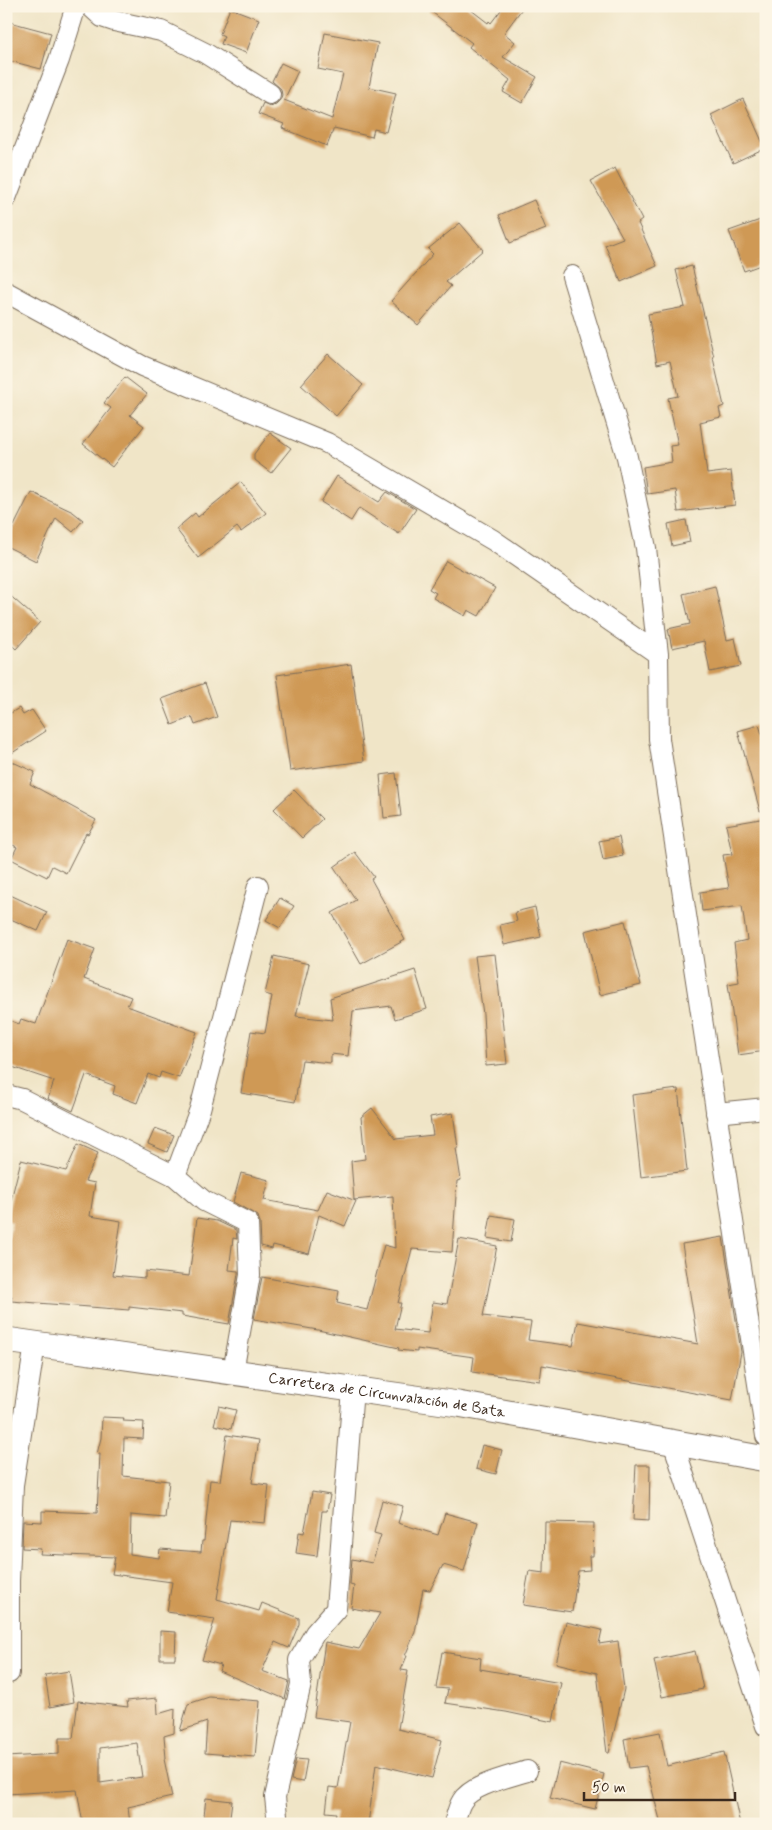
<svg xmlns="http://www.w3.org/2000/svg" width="772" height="1830" font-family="Mynerve,sans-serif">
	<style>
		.building { fill: #cf9955; fill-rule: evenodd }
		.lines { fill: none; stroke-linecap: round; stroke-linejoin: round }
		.minor-casing { stroke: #7a6b59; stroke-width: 22 }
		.major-casing { stroke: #7a6b59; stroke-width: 27 }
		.minor { stroke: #fff; stroke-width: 20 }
		.major { stroke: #fff; stroke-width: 25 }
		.labels { text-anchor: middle; stroke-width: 4; stroke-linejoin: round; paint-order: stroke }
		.street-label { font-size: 15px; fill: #3b2a1e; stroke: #fcf5e5 }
	</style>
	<rect width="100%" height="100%" fill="#fcf5e5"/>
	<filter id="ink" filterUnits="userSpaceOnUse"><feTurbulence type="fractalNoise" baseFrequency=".02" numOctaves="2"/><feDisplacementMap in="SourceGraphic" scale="10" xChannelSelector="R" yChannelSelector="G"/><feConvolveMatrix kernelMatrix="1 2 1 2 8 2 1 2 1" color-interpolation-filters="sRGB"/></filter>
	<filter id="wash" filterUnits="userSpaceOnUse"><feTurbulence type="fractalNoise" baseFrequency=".0096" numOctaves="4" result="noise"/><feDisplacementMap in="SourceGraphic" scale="20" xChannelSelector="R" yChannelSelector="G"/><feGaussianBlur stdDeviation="1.12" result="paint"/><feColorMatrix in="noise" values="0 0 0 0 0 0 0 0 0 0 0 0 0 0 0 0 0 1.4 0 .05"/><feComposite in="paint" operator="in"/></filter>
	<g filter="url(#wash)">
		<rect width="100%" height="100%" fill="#f0e5c7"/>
		<g id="blocks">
			<path class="building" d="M424 6H466L488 23 489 21 491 23 504 6H524L504 33 515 42 503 57 537 77 522 103 503 92 510 80 469 47 472 43Z
				M230 8 259 19 246 53 221 44 224 36 220 34Z
				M6 21 51 33 41 69 6 60Z
				M325 33 378 43 369 87 396 93 386 132 374 129 372 137 334 128 327 146 282 128 284 124 258 114 263 103 270 106 276 104 280 100 282 95 281 89 272 81 281 63 298 71 284 100 332 119 343 74 318 69Z
				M743 99 765 148 733 163 711 115Z
				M615 168 642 220 638 223 657 266 621 282 605 245 623 238 591 181Z
				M534 200 546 229 510 243 499 215Z
				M766 218V263L744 271 729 231Z
				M460 223 483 250 446 282 451 286 418 325 391 301 433 254 428 249Z
				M692 266 714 357 713 358 724 406 719 408 721 417 700 422 707 474 731 471 735 505 678 512 675 490 647 494 643 467 672 462 670 446 678 445 668 398 678 396 670 361 657 364 648 314 685 307 676 270Z
				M328 354 363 385 336 416 301 385Z
				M125 377 147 394 130 415 144 426 112 467 83 444 111 408 104 403Z
				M270 433 291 448 271 473 254 460V454Z
				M337 476 379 502 387 492 416 509 399 534 359 508 351 521 321 502Z
				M241 482 266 513 241 532 237 527 198 558 176 529 195 513 198 517Z
				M31 492 73 512 83 520 73 532 56 518 36 561 6 546V542Z
				M686 520 690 542 672 546 668 524Z
				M446 561 495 588 479 616 468 610 465 616 433 598 436 593 429 589Z
				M715 586 727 640 735 638 741 666 710 672 704 641 672 648 668 629 690 624 683 594Z
				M6 592 40 622 16 649 6 640Z
				M351 664 364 761 290 771 277 675Z
				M205 683 217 717 195 725 192 717 172 725 162 699Z
				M19 708 23 715 32 710 46 731 6 757V716Z
				M759 725 766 746V810L760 811 738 731Z
				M6 759 35 772 30 784 96 820 88 834 86 833 66 873 52 866 47 877 11 859 17 847 6 842Z
				M396 773 401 816 384 818 380 775Z
				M294 790 322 819 302 838 274 809Z
				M766 818V1051L738 1055 728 984 739 982 734 943 747 940 742 906 702 911 700 892 729 888 723 855 732 854 726 825Z
				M619 837 623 856 603 860 599 841Z
				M355 852 374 877 371 879 405 940 361 964 332 913 356 900 334 867Z
				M6 893 47 912 38 931 6 917Z
				M280 898 294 906 280 928 266 920Z
				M535 907 541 937 504 945 500 925 517 921 515 912Z
				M625 921 641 985 600 995 585 931Z
				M67 939 95 949 84 979 131 997 127 1006 197 1032 179 1078 161 1072 159 1078 148 1074 137 1103 113 1094 115 1086 86 1075 73 1111 48 1099 54 1081 6 1065V1019L19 1024 21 1019 36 1024Z
				M495 954 507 1064 486 1066 483 1014 475 956Z
				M274 956 309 964 296 1016 333 1020 330 998 415 970 427 1009 395 1019 391 1006 353 1011 348 1056 331 1054V1063L302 1060 295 1102 241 1093 251 1031 265 1033 272 996 265 994Z
				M678 1089 687 1171 641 1177 632 1095Z
				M372 1108 396 1139 433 1135 430 1117 453 1113 458 1148H456L461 1180 457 1181 452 1252 412 1249 398 1303H401L395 1329 428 1333 433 1302 447 1304 459 1239 497 1246 483 1316 531 1322 528 1340 573 1346 578 1322 698 1344 682 1244 723 1237 741 1352 732 1400 542 1365 540 1381 472 1372 474 1357 417 1349V1352L398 1350 399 1348 318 1330 254 1319 262 1277 339 1291 337 1303 367 1310 384 1245 395 1248 393 1196 354 1200 351 1161 365 1159 361 1117Z
				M155 1128 174 1135 167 1152 148 1144Z
				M78 1144 98 1153 85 1181 95 1183 90 1216 121 1221 113 1275 145 1278V1271L189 1276 197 1218 217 1221 236 1230 237 1239 233 1238 229 1270 238 1271V1274L229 1324 182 1316V1313L129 1307V1310L11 1301 12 1296 6 1295V1250L12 1222 6 1220 21 1160 66 1171Z
				M241 1173 269 1180 264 1200 318 1210 327 1190 356 1201 345 1226 319 1215 309 1254 273 1245 272 1249 261 1246 260 1223 258 1216 233 1202Z
				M491 1215 515 1219 511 1242 487 1238Z
				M219 1406 236 1410 231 1429 214 1425Z
				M102 1417 124 1418 123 1421 144 1422 143 1439 124 1438 123 1476 169 1481 165 1518 131 1515 130 1554 159 1558 160 1549 201 1552 202 1541H204L210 1480 220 1481 227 1435 259 1440 252 1483 269 1485 265 1523 230 1520 217 1599 259 1611 262 1603 299 1618V1624L289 1648 275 1642 262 1671 289 1681 285 1699 219 1671 221 1665 202 1660 215 1619 167 1612 172 1582 112 1574 115 1557 40 1554 41 1549 22 1548 23 1521 42 1522V1511L97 1513 100 1454H97L101 1438Z
				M482 1445 502 1450 496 1474 476 1469Z
				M636 1465H650L649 1521 633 1520Z
				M312 1492 330 1495 327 1511H322L317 1556 296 1553 299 1532 304 1533Z
				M382 1500 403 1506 398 1523 438 1535 445 1513 478 1522 464 1571 443 1565 430 1590 423 1589 415 1632 405 1656H407L401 1670 408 1671 398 1729 442 1740 432 1778 376 1764 368 1824H334L336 1813 326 1812 329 1787 338 1788 350 1722 314 1717 325 1642 359 1649 380 1613 351 1608 354 1586 350 1585 352 1559 372 1563 381 1535 374 1533Z
				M545 1522 594 1523 593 1556H589L590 1570 578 1571 572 1612 523 1605 529 1571 544 1573Z
				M566 1622 602 1630 599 1644 618 1641 624 1689 609 1753H607L597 1673 556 1663Z
				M160 1631 176 1632 175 1659H160Z
				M695 1651 703 1689 662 1697 654 1660Z
				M442 1652 481 1658 480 1669 561 1683 553 1722 506 1712 445 1703 448 1689 436 1688Z
				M69 1671 74 1702 50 1707 45 1675Z
				M209 1697 260 1701 255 1757 205 1753 207 1722 180 1731 188 1704Z
				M157 1698 158 1714 175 1709 174 1733 164 1736 166 1758 164 1759 172 1797 128 1807 130 1824H83L77 1790 6 1794V1757L59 1754V1738H73L78 1701 128 1707 127 1701ZM137 1743 142 1777 100 1783V1748Z
				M660 1732 667 1766 724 1752 740 1824H661L646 1766 629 1768 624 1739Z
				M296 1759 307 1760 303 1782 291 1780Z
				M559 1763 604 1774 595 1809 550 1798Z
				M206 1798 232 1801 229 1824H203Z"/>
		</g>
	</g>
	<g filter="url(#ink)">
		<use href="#blocks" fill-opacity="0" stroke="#7a6b59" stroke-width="1"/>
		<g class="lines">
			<defs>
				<path id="minor" d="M90 6 102 17 114 21 161 31 205 53 270 94
					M6 198 59 60 76 6
					M572 276 627 457 646 548 658 654 659 739 766 1436
					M6 292 142 366 327 443 493 540 658 654
					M6 1095 22 1099 175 1176 204 1201 248 1223 250 1275 233 1372
					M716 1113 766 1108
					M175 1176 200 1109 258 886
					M673 1442 766 1726
					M9 1673V1581L13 1485 35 1344
					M278 1824 275 1797 301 1684 299 1660 315 1633 336 1609 353 1389
					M454 1824C456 1817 458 1807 462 1801 471 1785 509 1777 527 1771"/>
				<g id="major">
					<path id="s1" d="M6 1340 458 1404 766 1459"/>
				</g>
			</defs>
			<use href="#minor" class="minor-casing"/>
			<use href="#major" class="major-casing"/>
			<use href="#minor" class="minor"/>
			<use href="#major" class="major"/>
		</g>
	</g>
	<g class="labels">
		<g class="street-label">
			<text dy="5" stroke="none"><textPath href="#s1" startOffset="385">Carretera de Circunvalación de Bata</textPath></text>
		</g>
	</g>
	<rect width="772" height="1830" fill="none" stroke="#fcf5e5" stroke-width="25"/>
	<path d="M584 1792v8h151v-8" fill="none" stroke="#3b2a1e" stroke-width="2.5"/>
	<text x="592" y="1792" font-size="15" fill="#3b2a1e" stroke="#fcf5e5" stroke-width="4" paint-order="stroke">50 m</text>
</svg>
